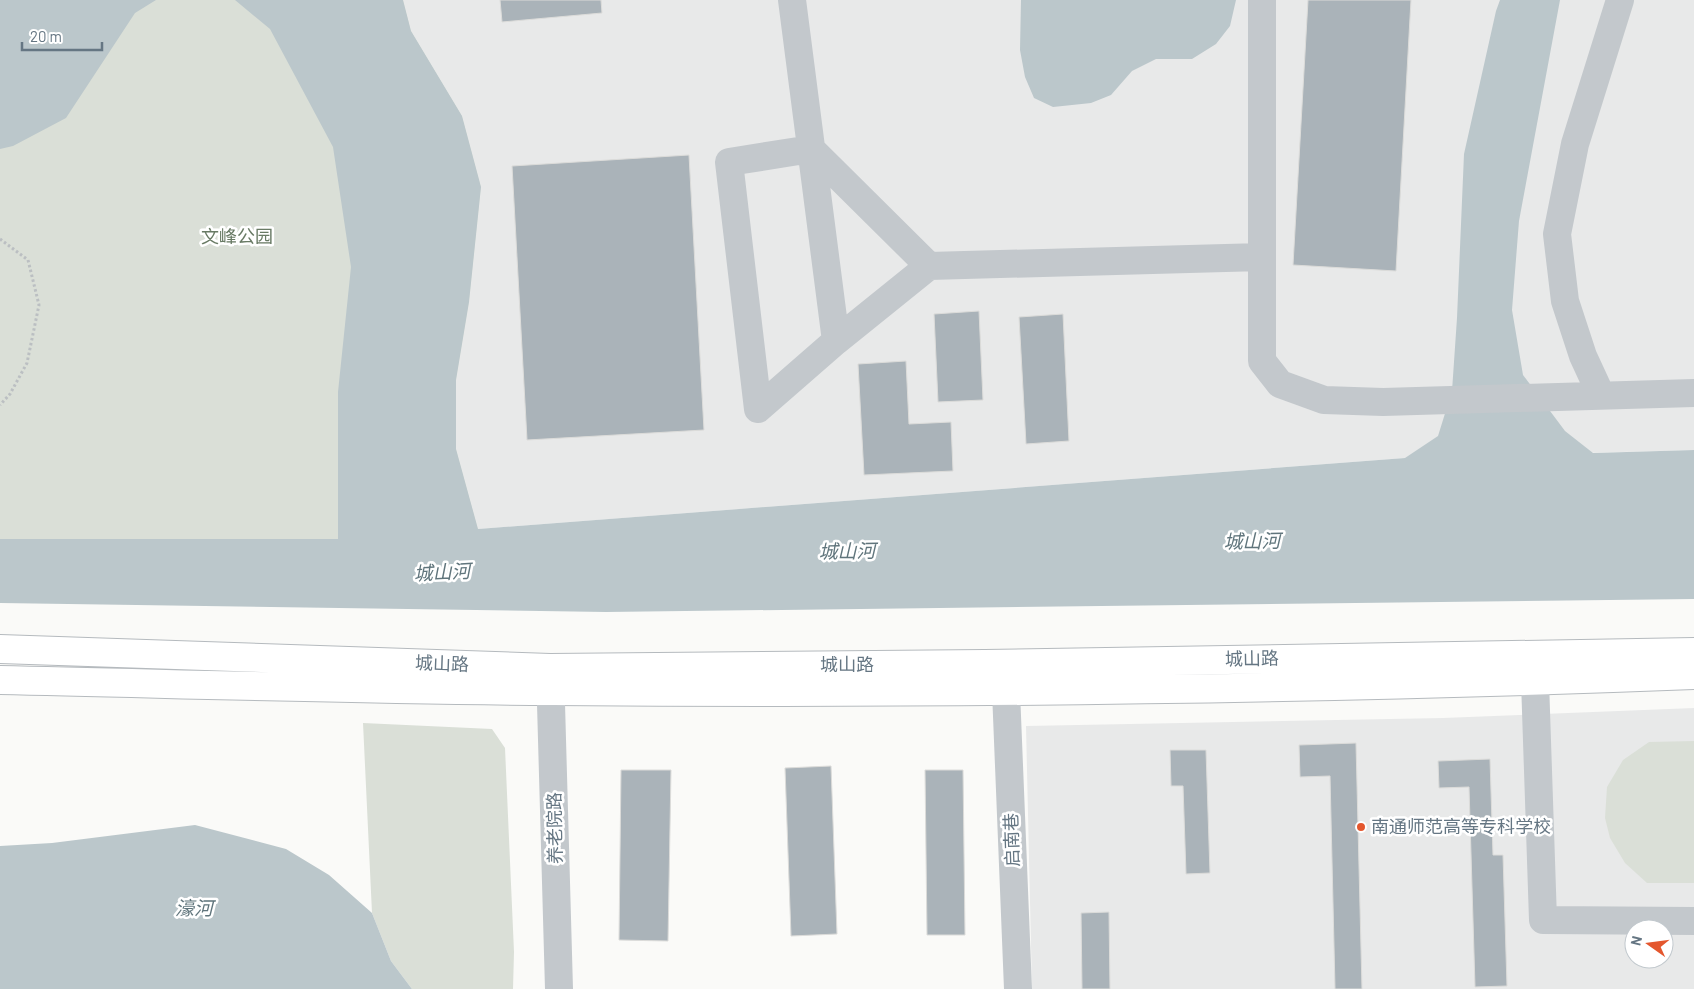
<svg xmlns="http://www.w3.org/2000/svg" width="1694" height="989" font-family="Barlow,'Noto Sans SC',sans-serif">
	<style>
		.built { fill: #e8e9e9; fill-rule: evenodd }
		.green { fill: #dadfd7 }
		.water { fill: #bbc7cb }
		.building { fill: #aab3b9; stroke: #dcdcda }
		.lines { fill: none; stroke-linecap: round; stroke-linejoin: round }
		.major-casing { stroke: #b5babe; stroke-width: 30 }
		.path { stroke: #bbbfc2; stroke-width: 3; stroke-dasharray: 2.5 2.5; stroke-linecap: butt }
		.minor { stroke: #c3c8cc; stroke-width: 28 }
		.major { stroke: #fff; stroke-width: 28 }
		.poi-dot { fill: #e4572e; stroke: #fff; stroke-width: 2 }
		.labels { text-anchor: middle; stroke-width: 5; stroke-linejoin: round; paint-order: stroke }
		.park-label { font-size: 18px; fill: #687a64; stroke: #fff }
		.street-label { font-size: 18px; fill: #657683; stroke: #fff }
		.poi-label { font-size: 18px; fill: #657683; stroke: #fff; text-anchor: start }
		.water-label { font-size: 19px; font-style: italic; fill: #60757c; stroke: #fff }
	</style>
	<rect width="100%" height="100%" fill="#fafaf8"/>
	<path class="built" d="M403 0H1694V450L1405 458 478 529 456 449V380L469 302 481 187 462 116 411 31Z
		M1694 708V989H1032L1026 726 1443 718ZM1634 929H1664V959H1634Z"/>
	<path class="green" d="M0 0H403L411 31 462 116 481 187 469 302 456 380V449L478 529 338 539H0Z
		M363 723 492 729 505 748 514 952 513 989H412L391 961 372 913Z
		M1694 741V883H1647L1625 863 1610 838 1605 818 1607 787 1623 760 1649 742Z"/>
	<path class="water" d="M0 0H156L135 13 66 118 13 146 0 149Z
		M235 0H403L411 31 462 116 481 187 469 302 456 380V449L478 529 1405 458 1438 436 1452 391 1457 318 1464 154 1496 11 1500 0H1560L1519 221 1512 310 1523 375 1565 431 1593 453 1694 450V599L606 612 0 603V539H338V392L351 267 333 147 270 29Z
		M1021 0H1236L1230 26 1216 44 1192 59H1156L1132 71 1111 95 1091 103 1053 107 1034 98 1025 77 1020 50Z
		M195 825 286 849 329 875 372 913 391 961 412 989H0V846L52 843Z"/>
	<path class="building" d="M500 0H601L602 13 502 22Z
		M1308 0H1411L1396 271 1293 265Z
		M689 155 704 430 527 440 512 166Z
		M979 311 983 400 938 402 934 314Z
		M1063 314 1069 441 1026 444 1019 317Z
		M906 361 909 424 951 422 953 471 864 475 858 364Z
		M1356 743 1362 989H1335L1330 776 1300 777 1299 745Z
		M1170 750H1206L1210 873 1186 874 1183 786H1171Z
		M1490 759 1493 855H1503L1507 986 1475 987 1469 787 1439 788 1438 761Z
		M831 766 837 934 791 936 785 768Z
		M621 770H671L668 941 619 940Z
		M925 770H963L965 935H927Z
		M1109 912 1110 989H1082L1081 913Z"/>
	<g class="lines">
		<defs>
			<path id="major" d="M0 649 550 668 985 664 1694 652
				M0 680C184 684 369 690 553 691 933 694 1314 690 1694 675"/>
		</defs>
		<use href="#major" class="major-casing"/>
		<path class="path" d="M0 239 28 260 39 305 27 363 10 394 0 405"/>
		<path class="minor" d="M792 0 836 341
			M1262 0V361L1280 384 1324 400 1383 402 1694 393
			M1601 395 1583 356 1565 301 1557 234 1575 144 1620 0
			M758 409 836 341 929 266 1262 257
			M758 409 729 162 811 149 929 266
			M550 668 559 989
			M1535 681 1543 920 1694 921
			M1006 691 1018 989"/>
		<use href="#major" class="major"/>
	</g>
	<circle class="poi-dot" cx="1361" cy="827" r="5"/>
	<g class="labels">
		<g class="park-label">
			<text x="237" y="243">文峰公园</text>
		</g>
		<g class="street-label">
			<text transform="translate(1252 659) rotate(-1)" y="6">城山路</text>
			<text transform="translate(442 664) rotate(2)" y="6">城山路</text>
			<text x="847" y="671">城山路</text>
			<text transform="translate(555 828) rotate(-91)" y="6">养老院路</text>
			<text transform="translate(1012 840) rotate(-92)" y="6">启南巷</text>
		</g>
		<g class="poi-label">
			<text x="1371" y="833">南通师范高等专科学校</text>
		</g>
		<g class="water-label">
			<text transform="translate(1252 541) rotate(-1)" y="7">城山河</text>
			<text transform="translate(847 551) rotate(-1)" y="7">城山河</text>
			<text transform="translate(442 572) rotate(-3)" y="7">城山河</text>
			<text x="194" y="915">濠河</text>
		</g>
	</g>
	<g transform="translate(1649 944) rotate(284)"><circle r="24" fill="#ffffff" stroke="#c1c8cd"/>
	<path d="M0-4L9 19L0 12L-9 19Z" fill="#e4572e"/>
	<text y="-8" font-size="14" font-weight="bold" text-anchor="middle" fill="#657683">N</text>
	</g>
	<path d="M22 42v8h80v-8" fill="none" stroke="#657683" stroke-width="2.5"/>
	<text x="30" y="42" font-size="15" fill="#657683" stroke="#ffffff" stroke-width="4" paint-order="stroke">20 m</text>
</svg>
